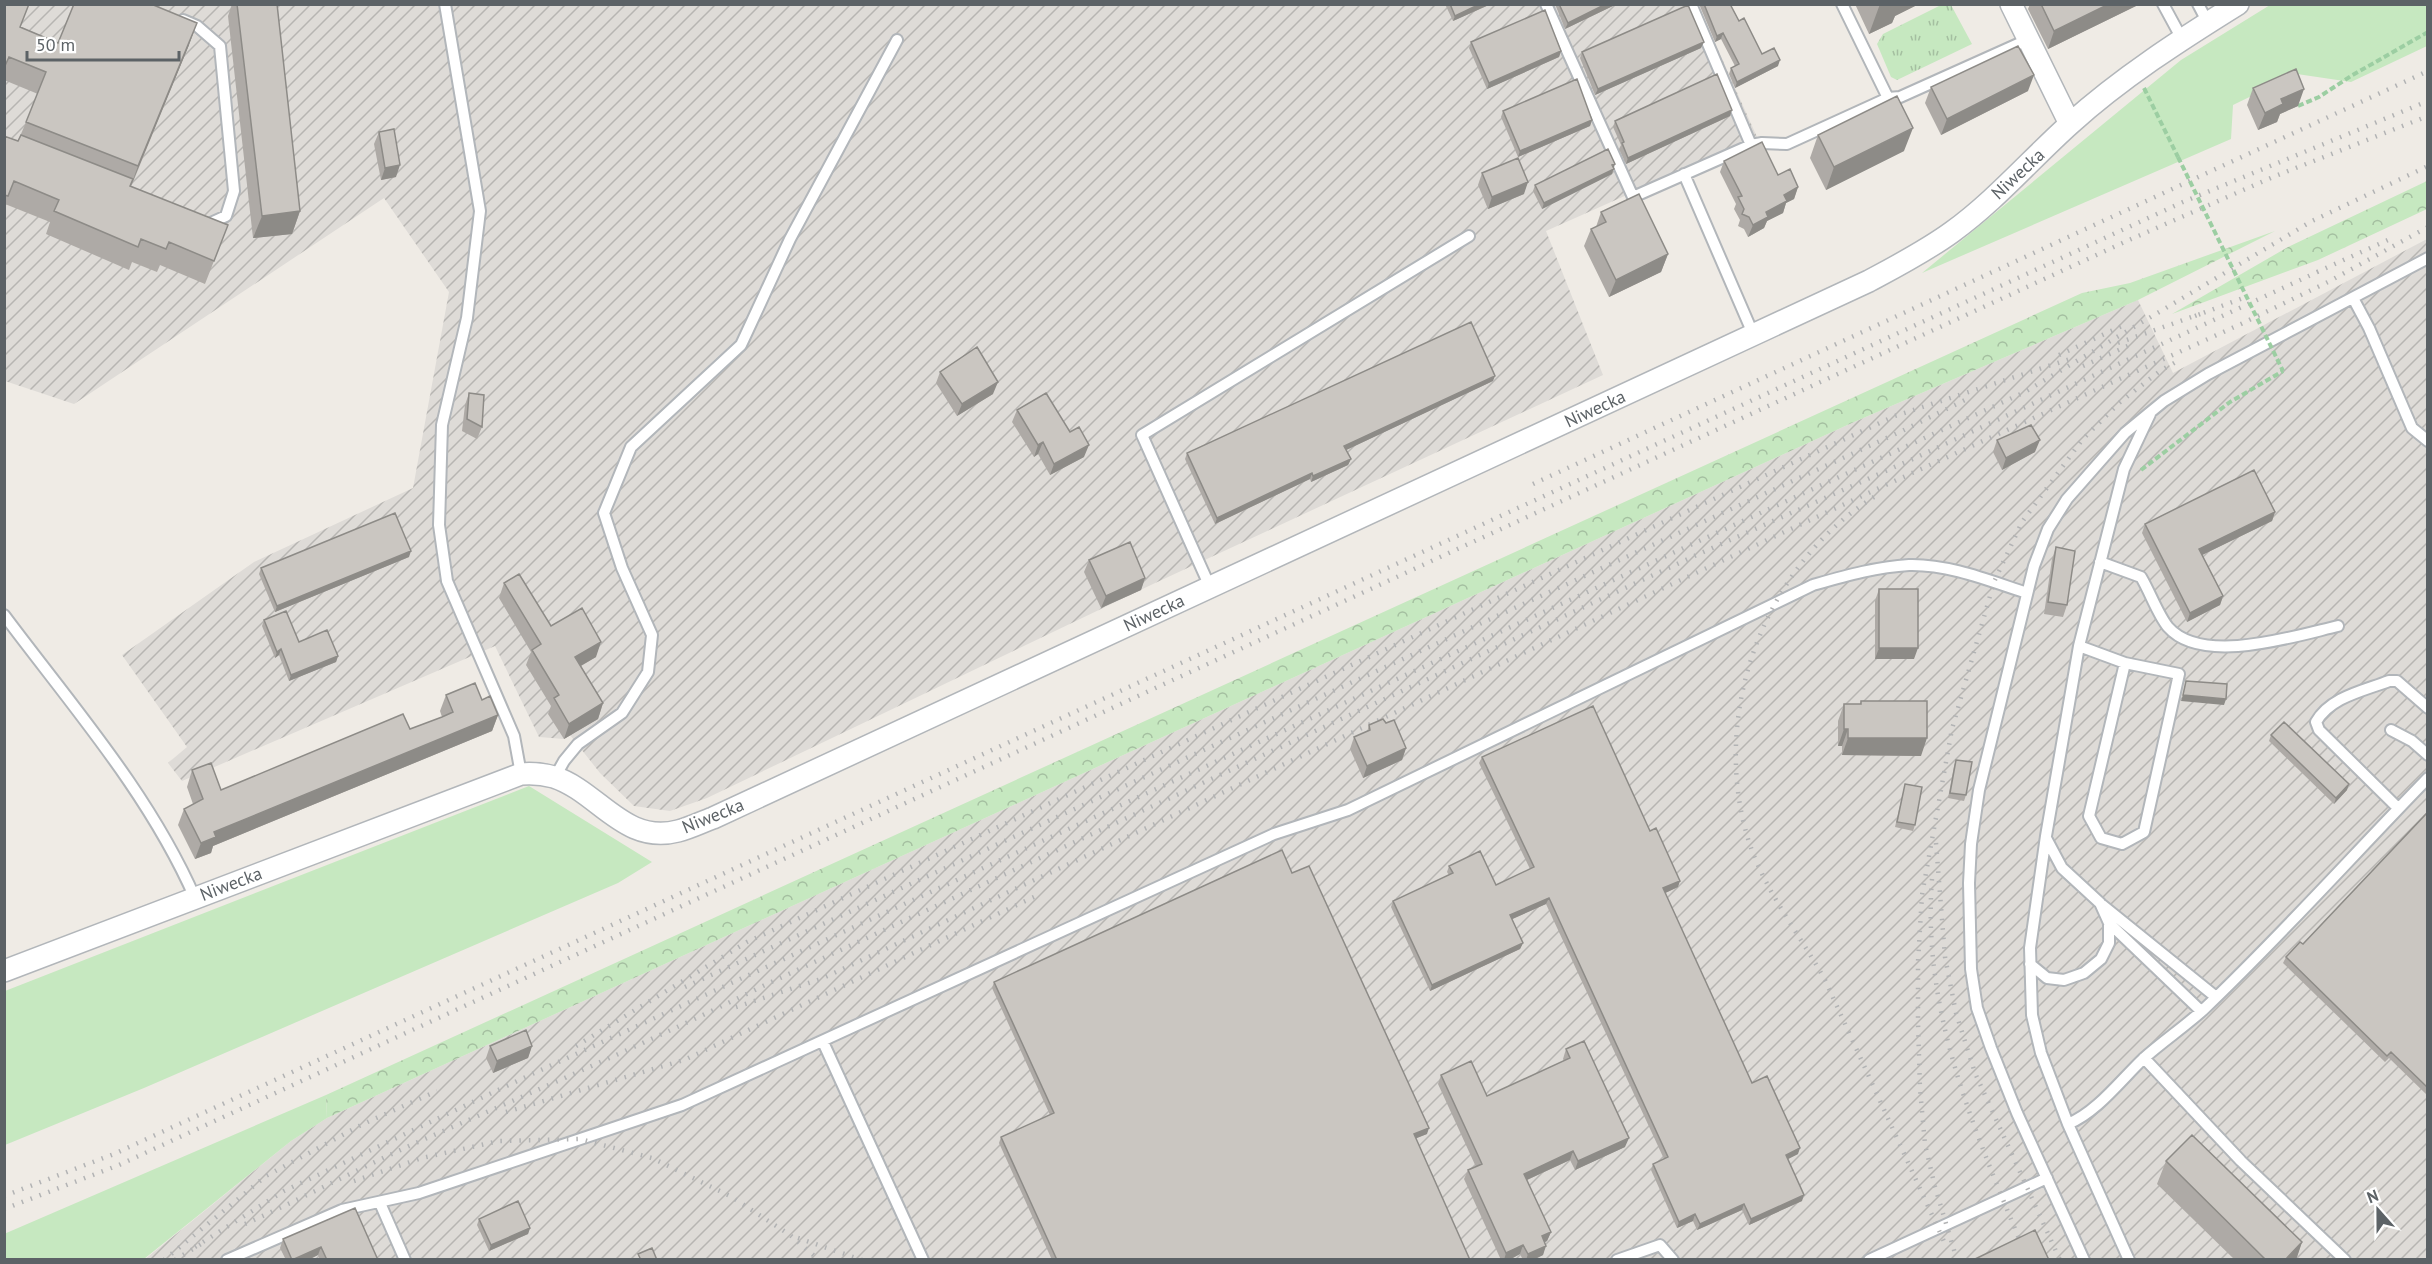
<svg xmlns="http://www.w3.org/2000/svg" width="2432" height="1264" font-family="'PT Sans',sans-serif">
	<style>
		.industrial { fill: url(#industrial-furrows) }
		.green { fill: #c6e8c0 }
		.forest { fill: url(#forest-crowns) }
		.park { fill: url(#park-tufts) }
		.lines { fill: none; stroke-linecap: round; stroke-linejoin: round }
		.lane-casing { stroke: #b2b6ba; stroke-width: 14 }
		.street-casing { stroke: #b2b6ba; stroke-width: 24 }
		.path { stroke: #9ccea2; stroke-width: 4; stroke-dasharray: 6 3; stroke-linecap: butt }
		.lane { stroke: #fff; stroke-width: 10 }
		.street { stroke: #fff; stroke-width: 21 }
		.rail { stroke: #b2b3b4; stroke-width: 4.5; stroke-dasharray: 1.5 8; stroke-linecap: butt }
		.path-bridge { stroke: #9ccea2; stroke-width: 4; stroke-dasharray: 6 3; stroke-linecap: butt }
		.wall { fill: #aeaaa6 }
		.shaded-wall { fill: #8d8b87 }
		.building { fill: #cac6c1; stroke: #8d8b87; stroke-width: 1.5 }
		.labels { text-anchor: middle; stroke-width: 4.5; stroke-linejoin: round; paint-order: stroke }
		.street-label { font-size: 18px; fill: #5c6266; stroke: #fff }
	</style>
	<defs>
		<pattern id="industrial-furrows" width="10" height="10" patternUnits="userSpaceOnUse" patternTransform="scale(1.5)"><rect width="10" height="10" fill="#dedbd7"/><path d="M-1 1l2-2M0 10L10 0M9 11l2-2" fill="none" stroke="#b7b5b2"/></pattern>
		<pattern id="forest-crowns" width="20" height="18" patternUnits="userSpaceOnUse" patternTransform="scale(1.5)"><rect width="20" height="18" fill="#c6e8c0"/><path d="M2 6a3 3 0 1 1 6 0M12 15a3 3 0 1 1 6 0" fill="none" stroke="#a4bfa0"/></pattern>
		<pattern id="park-tufts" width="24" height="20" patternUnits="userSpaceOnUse" patternTransform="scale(1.5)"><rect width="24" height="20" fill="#c6e8c0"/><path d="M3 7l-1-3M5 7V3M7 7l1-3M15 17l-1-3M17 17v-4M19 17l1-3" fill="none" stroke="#a4bfa0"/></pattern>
	</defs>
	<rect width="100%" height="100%" fill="#efebe5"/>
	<path class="industrial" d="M5 5H1698L1757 137 1546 231 1603 375 1153 584 707 798 670 811 634 806 600 773 570 735 564 739 539 737 495 646 182 781 168 763 187 747 122 655 254 562 413 488 449 292 384 198 74 404 5 381Z
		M2427 239V1259L144 1260 291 1141 327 1118 1854 422 2138 300 2173 373Z"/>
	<path class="green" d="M2270 5H2427V46L2351 82 2297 74 2233 105 2231 139 1922 273 2181 60Z
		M529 786 652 862 618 883 144 1088 5 1145V991Z
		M326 1095 327 1118 291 1141 144 1259H5L4 1234Z"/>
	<path class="forest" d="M2427 181V209L2318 260 2172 314 2288 247Z
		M2275 231 2138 300 1854 422 327 1118 326 1095 2082 293 2130 283Z"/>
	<path class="park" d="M1941 5H1951L1972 44 1897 80 1891 77 1877 44 1883 34Z"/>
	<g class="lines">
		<defs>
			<path id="lane" d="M445 4 480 211 467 318 442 425 439 525 447 581 514 736 521 774
				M1546 4 1633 197 1751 145 1762 143 1787 144 1888 98 1900 97 2027 40
				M1691 4 1751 145
				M1842 4 1888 98
				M2163 4 2182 39
				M2198 4 2208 23
				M183 20 197 26 220 46 234 191 226 216 204 226
				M1684 174 1754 336
				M2353 298 2369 328 2412 428 2428 441
				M2100 562 2141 577C2150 592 2158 615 2168 627 2202 666 2295 636 2338 626
				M1210 587 1142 435 1469 236
				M4 615C72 706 149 793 195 898
				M2079 646 2125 663 2179 674 2144 832 2122 844 2101 838 2089 816 2125 663
				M2391 730 2412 741 2428 755
				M555 777 564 761 578 744 622 713 648 672 652 635 622 568 604 513 631 447 741 345 790 239 897 40
				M2398 808 2319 730 2316 722C2330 697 2363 691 2389 681H2397L2428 708
				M2102 905 2216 997
				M2109 923 2201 1011
				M2030 964 2047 978 2064 980 2084 973 2101 959 2109 943V923L2100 903 2062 868 2046 838
				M823 1042 923 1260
				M2144 1058 2241 1161 2345 1260
				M2068 1124C2097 1112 2120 1081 2143 1059 2162 1042 2184 1027 2203 1010 2281 936 2353 855 2428 778
				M380 1203 405 1260
				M227 1260 342 1210 419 1193 682 1105 1274 834 1348 810 1813 585C1845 576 1876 567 1909 565 1949 564 1990 581 2027 593
				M1617 1260 1660 1245 1673 1260
				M1869 1260 2047 1178
				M2084 1260 2017 1113 1991 1048 1977 1008 1971 969 1969 883 1971 844 1979 790 2034 566 2048 529 2067 499 2125 433 2164 401 2208 374 2428 258
				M2129 1260 2068 1124 2041 1053 2032 1015 2030 948 2046 836 2079 646 2124 469 2150 414"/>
			<path id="street" d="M2011 4 2070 124
				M4 971 521 774C532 773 543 774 554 777 599 792 624 845 678 831 690 828 702 822 713 818L1869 281C1897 266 1926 251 1952 232 1995 201 2030 160 2070 124 2121 78 2180 40 2238 4"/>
		</defs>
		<use href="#lane" class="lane-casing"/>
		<use href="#street" class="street-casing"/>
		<path class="path" d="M2144 88 2178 157
			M2298 106 2319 97 2351 76 2428 32
			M2141 470 2230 402 2283 371"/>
		<use href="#lane" class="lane"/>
		<use href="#street" class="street"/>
		<path class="rail" d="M2317 272 2388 240
			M2195 316 2243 298
			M2118 343 2203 313
			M2059 355 2122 326
			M2083 366 2132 344
			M1533 484 2428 71
			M1874 497C1762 567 1708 719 1750 845 1767 894 1800 935 1825 980L1947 1248
			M1936 843 1945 957 1956 1013 1975 1073 2060 1260
			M1932 879C1922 1009 1972 1124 2020 1241
			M685 987 1902 431 1967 399
			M736 1007 821 979 1877 489 2241 324 2328 282 2428 227
			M576 1046 747 942 1895 416 2073 358
			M506 1112 684 1060 1034 897
			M354 1181 422 1158 499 1141 580 1139 652 1158 730 1196 790 1235 819 1260
			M4 1196 114 1154 2183 202 2428 101
			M4 1209 119 1165 2129 240 2273 177 2428 116
			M245 1224C303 1198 360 1168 418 1142 535 1091 652 1041 767 984L1701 553 1915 458 2324 269
			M798 1238 862 1260
			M195 1247 284 1191 530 1075 2023 393 2312 221 2428 166
			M164 1260 266 1176 363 1124 437 1091
			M175 1260 201 1244
			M1957 1260 1935 1187 1925 1144 1920 1089 1918 1023V962L1922 895 1952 729 1994 582 2022 522 2082 440 2119 403 2160 371 2176 362"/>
		<path class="path-bridge" d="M2178 157 2283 371"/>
	</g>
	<path class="wall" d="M4 4 21 27 58 43 189 45 131 187 219 248 205 284 160 265 157 272 132 262 129 270 46 234 50 222 5 204 4 206V136L18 141 38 94 4 80Z
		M232 4H277L300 211 292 234 253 238 228 16Z
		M1445 4H1491L1453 21Z
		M1555 4H1617L1565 29Z
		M1699 4H1730L1739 21 1762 54 1778 66 1735 88 1729 74 1731 68 1735 66 1721 39 1715 42Z
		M1855 4H1919L1895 16 1892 23 1869 34Z
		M2030 4H2136V6L2048 49 2028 9Z
		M1471 42 1561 51 1559 57 1487 89 1469 48Z
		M1701 48 1595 95 1580 58 1582 52Z
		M1931 87 2028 91 1941 135 1925 103Z
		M2253 88 2298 106 2280 114 2277 122 2258 130 2247 105Z
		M1503 111 1592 120 1590 126 1518 157 1501 117Z
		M1730 116 1626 164 1619 149 1621 145 1613 127 1615 121Z
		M379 132 396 177 381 180 374 144Z
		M1818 135 1904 151 1826 190 1810 158Z
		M1724 161 1778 175 1798 187 1794 199 1786 203 1783 213 1767 221 1764 228 1748 237 1744 229 1738 226 1740 220 1734 209 1736 204 1720 172Z
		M1613 168 1612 174 1542 209 1533 191 1535 185Z
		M1482 173 1524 194 1488 209 1478 185Z
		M1601 212 1668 254 1661 272 1609 297 1584 246 1591 229 1596 227Z
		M940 372 993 394 957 416 936 383Z
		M1493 381 1346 450 1351 459 1348 465 1311 482 1310 479 1215 524 1185 459 1187 453Z
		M469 393 482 427 477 439 462 431 465 405Z
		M1017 410 1084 457 1050 475 1038 454 1034 457 1012 422Z
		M1997 440 2035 452 2002 470 1993 452Z
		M2275 512 2272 521 2202 555 2223 596 2220 605 2187 622 2142 533 2145 524Z
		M2056 547 2067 605 2063 617 2044 614 2052 559Z
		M409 557 275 612 259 574 261 568Z
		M1089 560 1145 578 1141 590 1101 608 1084 572Z
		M504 583 551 626 596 657 581 666 603 703 598 719 564 739 548 714 551 706 526 665 531 652 499 598Z
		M1879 589 1914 659H1875V601Z
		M264 620 299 642 338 656 336 662 289 681 279 655 275 658 262 626Z
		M446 695 482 700 498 715 492 731 213 846 211 853 195 859 178 825 184 809 193 804 187 787 192 770 221 790 410 729 442 717 440 711Z
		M1861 701 1921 756 1842 755V746H1838V721L1844 704H1860Z
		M1386 723 1406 748 1402 760 1363 778 1350 749 1354 737 1367 732 1369 725Z
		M2271 735 2347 790 2334 804 2269 741Z
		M1482 757 1650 831 1678 887 1665 893 1752 1083 1798 1154 1788 1159 1802 1201 1749 1225 1742 1210 1697 1230 1693 1221 1677 1228 1651 1170 1653 1164 1664 1159 1546 904 1512 919 1523 943 1520 949 1430 991 1391 907 1393 901 1449 875 1447 872 1449 866 1496 885 1530 869 1479 763Z
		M1956 760 1966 795 1964 801 1948 798 1954 766Z
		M1905 784 1915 825 1913 831 1895 827Z
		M2427 813V1095L2389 1058 2385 1062 2283 963 2286 957 2303 944Z
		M1292 873 1427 1134 1416 1138 1470 1260H1052L999 1143 1001 1137 1050 1115 992 988 994 982Z
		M490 1046H532L528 1058 493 1073 486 1058Z
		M1566 1049 1625 1147 1575 1170 1570 1160 1527 1180 1551 1232 1547 1241 1545 1242 1543 1255 1533 1260H1523L1520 1254 1509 1260H1501L1464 1179 1468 1170 1476 1167 1438 1084 1441 1075 1487 1096 1564 1061 1563 1059Z
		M2166 1161 2302 1242 2296 1260H2235L2157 1184Z
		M479 1219 530 1228 528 1234 489 1251 477 1225Z
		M283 1239 378 1260H320L318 1255 308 1260H286L280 1248Z"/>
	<path class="shaded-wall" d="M1480 4H1491L1453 21 1455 16Z
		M1606 4H1617L1565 29 1568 23Z
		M1880 4H1919L1895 16 1892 23 1869 34Z
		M2109 4H2136V6L2048 49 2054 31Z
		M197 23 189 45 130 188 138 166Z
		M1723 33 1721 39 1715 42 1717 36Z
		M1704 42 1701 48 1595 95 1598 89Z
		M1561 51 1559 57 1487 89 1489 83Z
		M1780 60 1778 66 1735 88 1737 82Z
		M2034 75 2028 91 1941 135 1947 119Z
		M2304 89 2298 106 2280 114 2277 122 2258 130 2265 113 2281 99Z
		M1732 110 1730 116 1626 164 1628 158Z
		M1592 120 1590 126 1518 157 1520 151Z
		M1913 128 1904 151 1826 190 1834 167Z
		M1615 164 1612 174 1542 209 1544 203Z
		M400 165 396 177 381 180 385 168Z
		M1528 182 1524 194 1488 209 1492 197Z
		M1798 187 1794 199 1786 203 1783 213 1767 221 1764 228 1748 237 1753 225 1784 195Z
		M300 211 292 234 253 238 262 216Z
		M1668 254 1661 272 1609 297 1616 280Z
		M1495 376 1493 381 1342 452 1344 446Z
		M998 382 993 394 957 416 962 404Z
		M2040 440 2035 452 2002 470 2006 458Z
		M1043 442 1038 454 1034 457 1038 445Z
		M1089 445 1084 457 1050 475 1054 464Z
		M1351 459 1348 465 1311 482 1313 476Z
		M1312 473 1310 479 1215 524 1217 518Z
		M2275 512 2272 521 2196 558 2199 549Z
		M411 551 409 557 275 612 277 606Z
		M1145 578 1141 590 1101 608 1106 596Z
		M2223 596 2220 605 2187 622 2190 613Z
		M601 642 596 657 570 672 575 657Z
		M1879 648H1918L1914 659H1875Z
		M281 649 279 655 275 658 277 652Z
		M338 656 336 662 289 681 291 675Z
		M2183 695 2226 699 2224 705 2181 701Z
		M603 703 598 719 564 739 569 724Z
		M498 715 492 731 213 846 211 853 195 859 201 843 214 832Z
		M1844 729H1848L1842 746H1838Z
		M1848 738H1927L1921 756 1842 755Z
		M1406 748 1402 760 1363 778 1367 766Z
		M2349 784 2347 790 2334 804 2336 798Z
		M1680 881 1678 887 1661 895 1663 888Z
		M1549 898 1546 904 1508 921 1510 915Z
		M1523 943 1520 949 1430 991 1432 985Z
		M532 1046 528 1058 493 1073 497 1061Z
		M1429 1128 1427 1134 1412 1140 1414 1134Z
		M1629 1138 1625 1147 1575 1170 1578 1161Z
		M1800 1148 1798 1154 1784 1161 1786 1155Z
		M1573 1151 1570 1160 1520 1183 1524 1174Z
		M1804 1195 1802 1201 1749 1225 1751 1219Z
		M1744 1204 1742 1210 1697 1230 1700 1224Z
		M1695 1214 1693 1221 1677 1228 1679 1222Z
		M530 1228 528 1234 489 1251 491 1245Z
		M1551 1232 1547 1241 1539 1245 1542 1236Z
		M2302 1242 2296 1260H2285Z
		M1523 1245 1520 1254 1509 1260H1504L1506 1253Z
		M1546 1246 1543 1255 1533 1260H1526L1528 1254Z
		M321 1247 318 1255 308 1260H293Z"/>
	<path class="building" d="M4 4H29L20 27 58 43 74 4H151L197 23 138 166 26 122 46 72 9 57 4 68Z
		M237 4H277L300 211 262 216Z
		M1450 4H1480L1455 16Z
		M1559 4H1606L1568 23Z
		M1704 4H1730L1739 21 1744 18 1762 54 1774 48 1780 60 1737 82 1731 68 1739 64 1723 33 1717 36Z
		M2041 4H2109L2054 31Z
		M1688 5 1704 42 1598 89 1582 52Z
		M1545 10 1561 51 1489 83 1471 42Z
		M2018 46 2034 75 1947 119 1931 87Z
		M2296 69 2304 89 2281 99 2283 104 2265 113 2253 88Z
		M1717 74 1732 110 1628 158 1622 143 1624 142 1615 121Z
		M1577 79 1592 120 1520 151 1503 111Z
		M1897 96 1913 128 1834 167 1818 135Z
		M394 129 400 165 385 168 379 132Z
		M21 135 133 179 130 186 228 225 214 261 169 242 166 249 141 239 138 247 54 211 59 200 14 181 8 196 4 195V136L18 141Z
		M1762 142 1778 175 1790 169 1798 187 1784 195 1787 201 1766 212 1768 217 1753 225 1749 217 1742 214 1744 209 1738 197 1742 196 1724 161Z
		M1608 149 1615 164 1612 165 1614 169 1544 203 1535 185Z
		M1518 158 1528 182 1492 197 1482 173Z
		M1639 194 1668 254 1616 280 1591 229 1606 222 1601 212Z
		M1471 322 1495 376 1344 446 1351 459 1313 476 1312 473 1217 518 1187 453Z
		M977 347 998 382 962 404 940 372Z
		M469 393 484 395 482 427 467 419Z
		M1046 393 1070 432 1079 427 1089 445 1054 464 1043 442 1038 445 1017 410Z
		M2031 425 2040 440 2006 458 1997 440Z
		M2254 470 2275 512 2199 549 2223 596 2190 613 2145 524Z
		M395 513 411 551 277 606 261 568Z
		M1130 542 1145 578 1106 596 1089 560Z
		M2056 547 2075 551 2067 605 2048 602Z
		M519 574 551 626 582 608 601 642 575 657 603 703 569 724 554 698 559 695 532 650 541 644 504 583Z
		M1879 589H1918V648H1879Z
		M286 611 299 642 327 630 338 656 291 675 281 649 277 652 264 620Z
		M2186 681 2227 684 2226 699 2183 695Z
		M475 683 482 700 490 696 498 715 214 832 216 837 201 843 184 809 203 799 192 770 211 763 221 790 403 714 410 729 442 717 453 712 446 695Z
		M1861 701H1927V738H1848V729H1844V704H1861Z
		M1593 706 1650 831 1656 828 1680 881 1663 888 1752 1083 1767 1076 1800 1148 1786 1155 1804 1195 1751 1219 1744 1204 1700 1224 1695 1214 1679 1222 1653 1164 1668 1157 1549 898 1510 915 1523 943 1432 985 1393 901 1453 873 1449 866 1480 851 1496 885 1534 867 1482 757Z
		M1383 719 1386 723 1394 720 1406 748 1367 766 1354 737 1370 730 1369 725Z
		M2284 722 2349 784 2336 798 2271 735Z
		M1956 760 1972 762 1966 795 1950 793Z
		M1905 784 1922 787 1915 825 1897 822Z
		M2427 813V1087L2391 1052 2387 1056 2286 957 2300 942 2303 944Z
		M1282 850 1292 873 1309 866 1429 1128 1414 1134 1470 1260H1057L1001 1137 1054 1113 994 982Z
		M526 1030 532 1046 497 1061 490 1046Z
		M1584 1041 1629 1138 1578 1161 1573 1151 1524 1174 1551 1232 1542 1236 1546 1246 1528 1254 1523 1245 1506 1253 1468 1170 1482 1164 1441 1075 1471 1061 1487 1096 1570 1058 1566 1049Z
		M2192 1135 2302 1242 2285 1260H2266L2166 1161Z
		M518 1201 530 1228 491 1245 479 1219Z
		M355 1208 378 1260H327L321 1247 292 1260 283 1239Z
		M2035 1230 2049 1260H1973Z
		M652 1248 657 1260H641L638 1254Z"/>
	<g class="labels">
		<g class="street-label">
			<text transform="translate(2018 174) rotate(-43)" y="6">Niwecka</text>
			<text transform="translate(1595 409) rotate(-25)" y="6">Niwecka</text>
			<text transform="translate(1154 613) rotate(-25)" y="6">Niwecka</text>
			<text transform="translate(713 816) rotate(-22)" y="6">Niwecka</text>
			<text transform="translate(231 884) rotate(-21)" y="6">Niwecka</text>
		</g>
	</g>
	<rect width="2432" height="1264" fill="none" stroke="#5c6266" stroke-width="12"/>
	<g transform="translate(2378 1210) rotate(339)" stroke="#ffffff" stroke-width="4.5" paint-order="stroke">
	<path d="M0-4.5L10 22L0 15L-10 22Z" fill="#5c6266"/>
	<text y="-9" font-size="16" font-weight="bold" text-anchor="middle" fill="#5c6266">N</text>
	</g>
	<path d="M27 51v9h152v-9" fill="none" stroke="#5c6266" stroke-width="3"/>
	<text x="36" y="51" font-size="18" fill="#5c6266" stroke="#ffffff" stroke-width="4.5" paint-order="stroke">50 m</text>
</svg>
